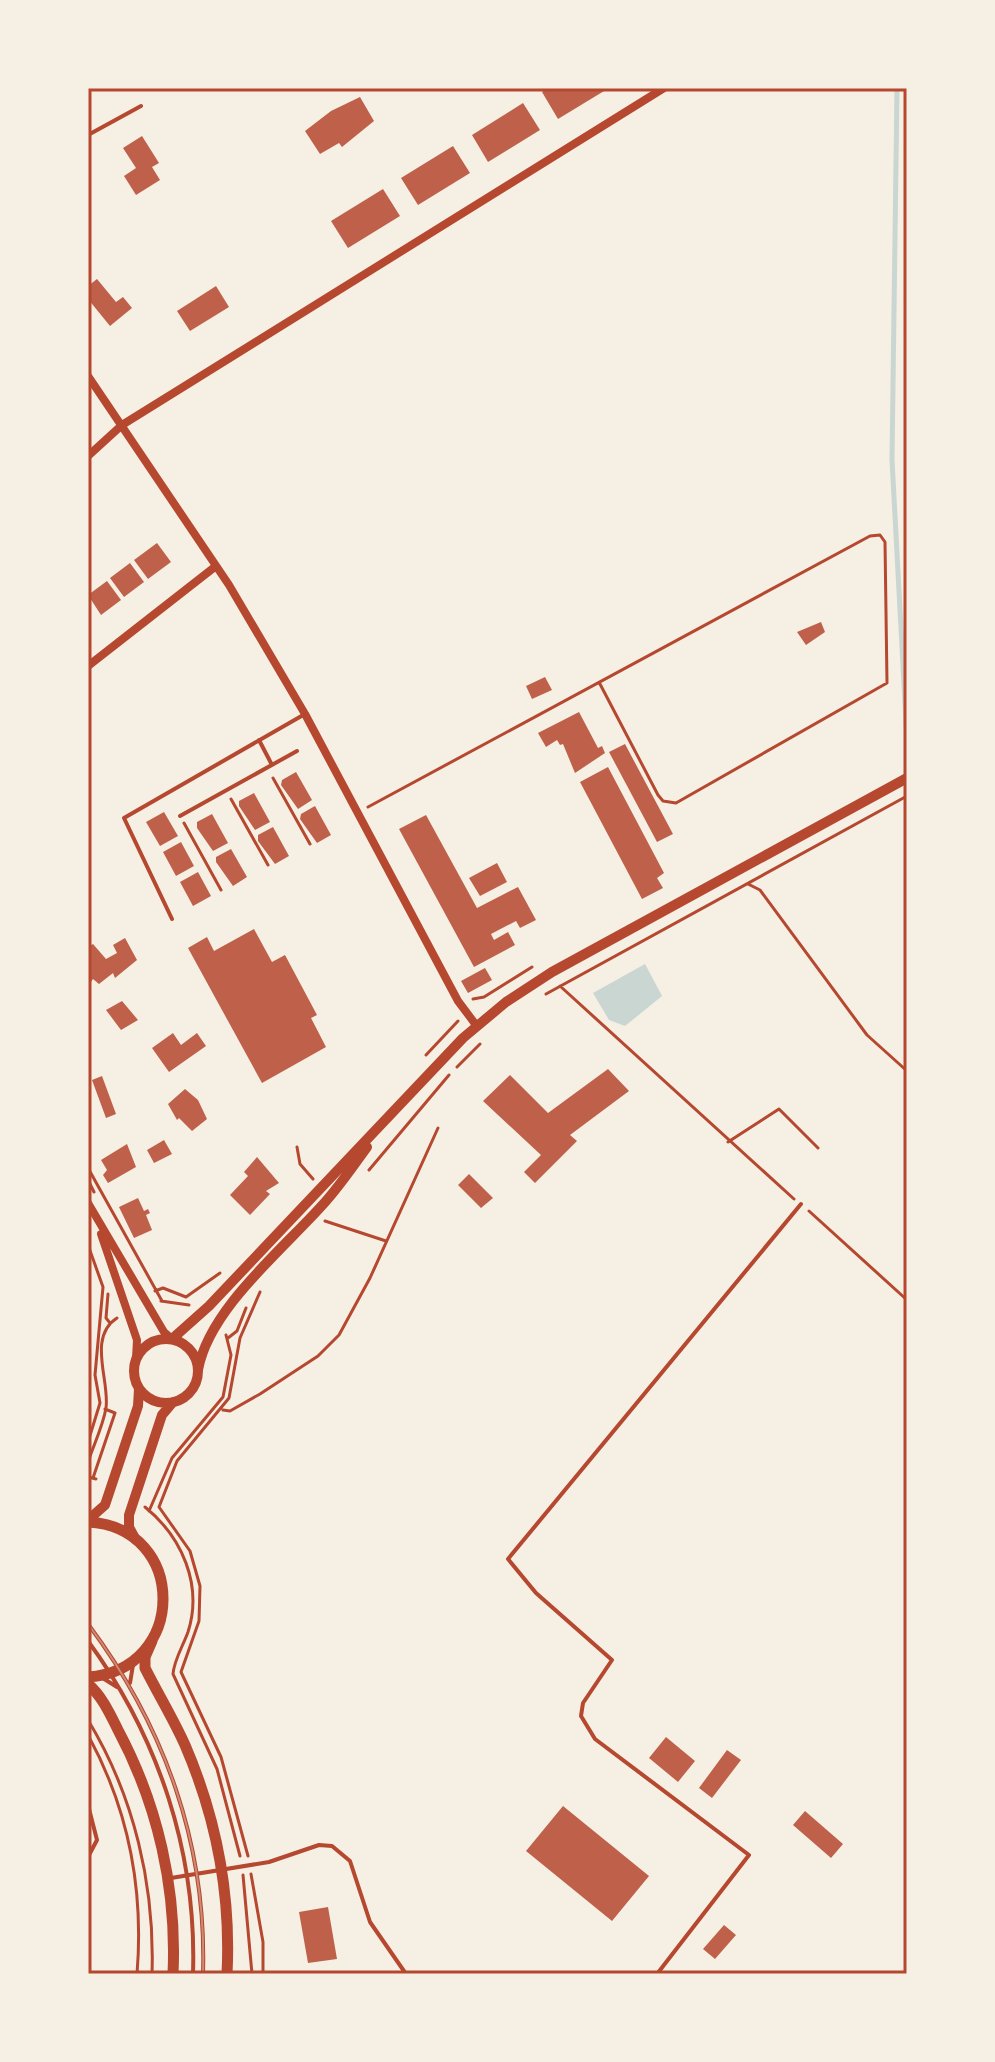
<svg xmlns="http://www.w3.org/2000/svg" width="995" height="2062" font-family="'Open Sans',sans-serif">
	<style>
		.water { fill: #c9d6d2 }
		.lines { fill: none; stroke-linecap: round; stroke-linejoin: round }
		.stream { stroke: #c9d6d2; stroke-width: 5 }
		.building { fill: #bf614a }
		.path { stroke: #b5482f; stroke-width: 3 }
		.service { stroke: #b5482f; stroke-width: 4 }
		.minor { stroke: #b5482f; stroke-width: 8 }
		.tertiary { stroke: #b5482f; stroke-width: 10 }
		.secondary { stroke: #b5482f; stroke-width: 11 }
		.tram { stroke: #cf8b77; stroke-width: 2 }
		.neatline { fill: none; stroke: #b5482f; stroke-width: 3 }
	</style>
	<rect width="100%" height="100%" fill="#f6efe4"/>
	<path class="water" d="M645 964 662 996 625 1026 609 1020 593 993Z"/>
	<g class="lines">
		<path class="stream" d="M897 88 892 460 907 740"/>
	</g>
	<path class="building" d="M548 88H609L558 119 542 92Z
		M360 97 374 121 342 147 339 143 320 154 305 131 331 111Z
		M523 103 540 130 488 162 472 135Z
		M142 136 159 163 152 167 160 180 136 195 124 176 136 168 123 148Z
		M453 146 470 173 418 205 401 178Z
		M383 189 400 216 348 248 331 221Z
		M97 279 116 302 123 297 132 308 110 326 88 299V286Z
		M216 286 229 307 190 331 177 311Z
		M157 543 171 562 148 579 134 560Z
		M130 563 144 582 124 597 110 578Z
		M107 581 121 600 101 615 88 595Z
		M821 622 825 632 806 645 797 632Z
		M545 677 552 690 532 699 526 686Z
		M579 712 598 748 602 746 605 753 575 773 563 744 560 745 557 740 546 747 538 733Z
		M625 744 673 834 657 842 609 752Z
		M608 767 664 873 657 878 663 888 642 899 580 782Z
		M296 772 312 800 298 809 281 785 282 780Z
		M254 793 270 822 255 830 239 806V801Z
		M315 806 331 835 317 843 300 819 301 814Z
		M164 812 178 836 160 846 146 822Z
		M212 814 228 843 213 851 197 828V822Z
		M426 815 477 908 518 887 536 920 520 928 516 921 491 934 494 940 508 932 515 945 474 967 399 829Z
		M273 827 289 856 275 864 258 841V835Z
		M181 842 194 866 176 876 163 852Z
		M231 849 247 877 233 886 216 862V857Z
		M497 863 507 882 480 896 469 878Z
		M198 872 211 896 193 906 180 882Z
		M254 929 272 962 285 955 317 1015 311 1018 326 1047 262 1083 188 948 207 937 214 951Z
		M125 938 137 960 115 978 113 973 99 984 93 979 88 986V947L93 944 106 959 117 953 113 945Z
		M485 968 492 980 468 993 461 981Z
		M122 1001 138 1020 121 1030 106 1010Z
		M173 1033 181 1045 197 1033 206 1046 169 1072 152 1048Z
		M608 1069 629 1091 570 1135 577 1141 535 1183 524 1172 541 1155 483 1101 510 1075 548 1113Z
		M102 1076 116 1114 106 1118 92 1080Z
		M185 1089 198 1100 207 1119 192 1131 179 1118 177 1120 168 1104Z
		M164 1140 172 1154 154 1163 147 1150Z
		M127 1144 136 1167 108 1183 103 1175 107 1170 101 1160Z
		M257 1157 279 1183 266 1191 270 1194 250 1215 230 1195 248 1176 244 1172Z
		M469 1174 493 1198 481 1208 458 1185Z
		M138 1198 144 1211 148 1209 150 1213 146 1215 152 1230 134 1238 119 1207Z
		M666 1737 695 1761 678 1782 649 1758Z
		M727 1750 741 1760 712 1798 699 1788Z
		M563 1806 649 1876 612 1921 526 1851Z
		M805 1811 843 1844 831 1858 793 1825Z
		M328 1907 337 1959 308 1963 299 1912Z
		M724 1925 736 1935 715 1959 703 1949Z"/>
	<g class="lines">
		<path class="path" d="M273 778 310 844
			M231 799 268 865
			M368 807 870 536 880 535 885 542 887 683 676 803 663 801 658 795 600 684
			M184 823 221 890
			M748 884 760 890 867 1035 907 1071
			M560 986 794 1199
			M546 994 907 796
			M473 999 484 997 532 967
			M426 1055 458 1021
			M457 1067 480 1044
			M728 1142 779 1109 818 1148
			M297 1147 300 1164 313 1179
			M88 1168 162 1301
			M369 1170 449 1075
			M88 1180 94 1192
			M809 1211 907 1300
			M325 1221 386 1241
			M88 1245 103 1287 95 1375 100 1403 88 1442
			M155 1291 163 1288 186 1297 220 1273
			M108 1294 106 1318 110 1323
			M161 1301 189 1305
			M228 1338 237 1331 246 1308
			M223 1410 230 1411 260 1394 318 1356 339 1335 370 1278 438 1128
			M88 1462C94 1444 103 1426 106 1408 110 1381 87 1337 117 1318
			M88 1477 96 1479
			M93 1478 115 1413 105 1409
			M145 1507C182 1537 203 1585 188 1632 183 1646 174 1660 173 1674L217 1769 240 1856
			M149 1511 172 1458 223 1397 231 1355 226 1335
			M88 1720C134 1796 155 1885 152 1974
			M88 1735C129 1810 144 1889 137 1974
			M248 1856 221 1757 181 1672 199 1621 200 1586 190 1551 159 1507 177 1461 229 1398 240 1338 260 1292
			M251 1874 263 1942V1974
			M243 1875 252 1974"/>
		<path class="service" d="M88 135 141 106
			M259 740 272 765
			M180 816 297 751
			M172 919 124 818 305 714
			M88 1624C165 1727 207 1845 203 1974
			M88 1641C159 1738 197 1853 193 1974
			M101 1677 117 1687
			M130 1683 133 1665
			M88 1805 97 1840 88 1857
			M171 1878 269 1862 319 1845 332 1846 350 1861 370 1922 406 1974
			M657 1974 749 1855 595 1739 581 1716 583 1703 612 1660 536 1593 508 1559 801 1204"/>
		<path class="minor" d="M88 376 229 585 305 714 458 1001 476 1025
			M88 456 122 425 664 88
			M88 666 216 566
			M88 1203 164 1332 172 1339
			M101 1234 137 1340 136 1358"/>
		<path class="tertiary" d="M134 1371a32 32 0 1 1 64 0a32 32 0 1 1-64 0Z
			M172 1339 209 1306 463 1038 506 1002 552 972 907 778
			M198 1370C209 1308 286 1247 326 1201 341 1184 354 1165 367 1147
			M88 1520 105 1505 138 1406 139 1389
			M136 1540 129 1527V1515L162 1415 173 1402"/>
		<path class="secondary" d="M88 1522C188 1527 188 1670 88 1677
			M152 1641 145 1657V1668C158 1694 173 1718 185 1745 216 1817 231 1896 227 1974
			M88 1684C102 1696 110 1714 118 1730 158 1805 177 1889 173 1974"/>
		<path class="tram" d="M88 1624C165 1727 207 1845 203 1974"/>
	</g>
	<rect width="995" height="2062" fill="none" stroke="#f6efe4" stroke-width="180"/>
	<rect x="90" y="90" width="815" height="1882" class="neatline"/>
</svg>
